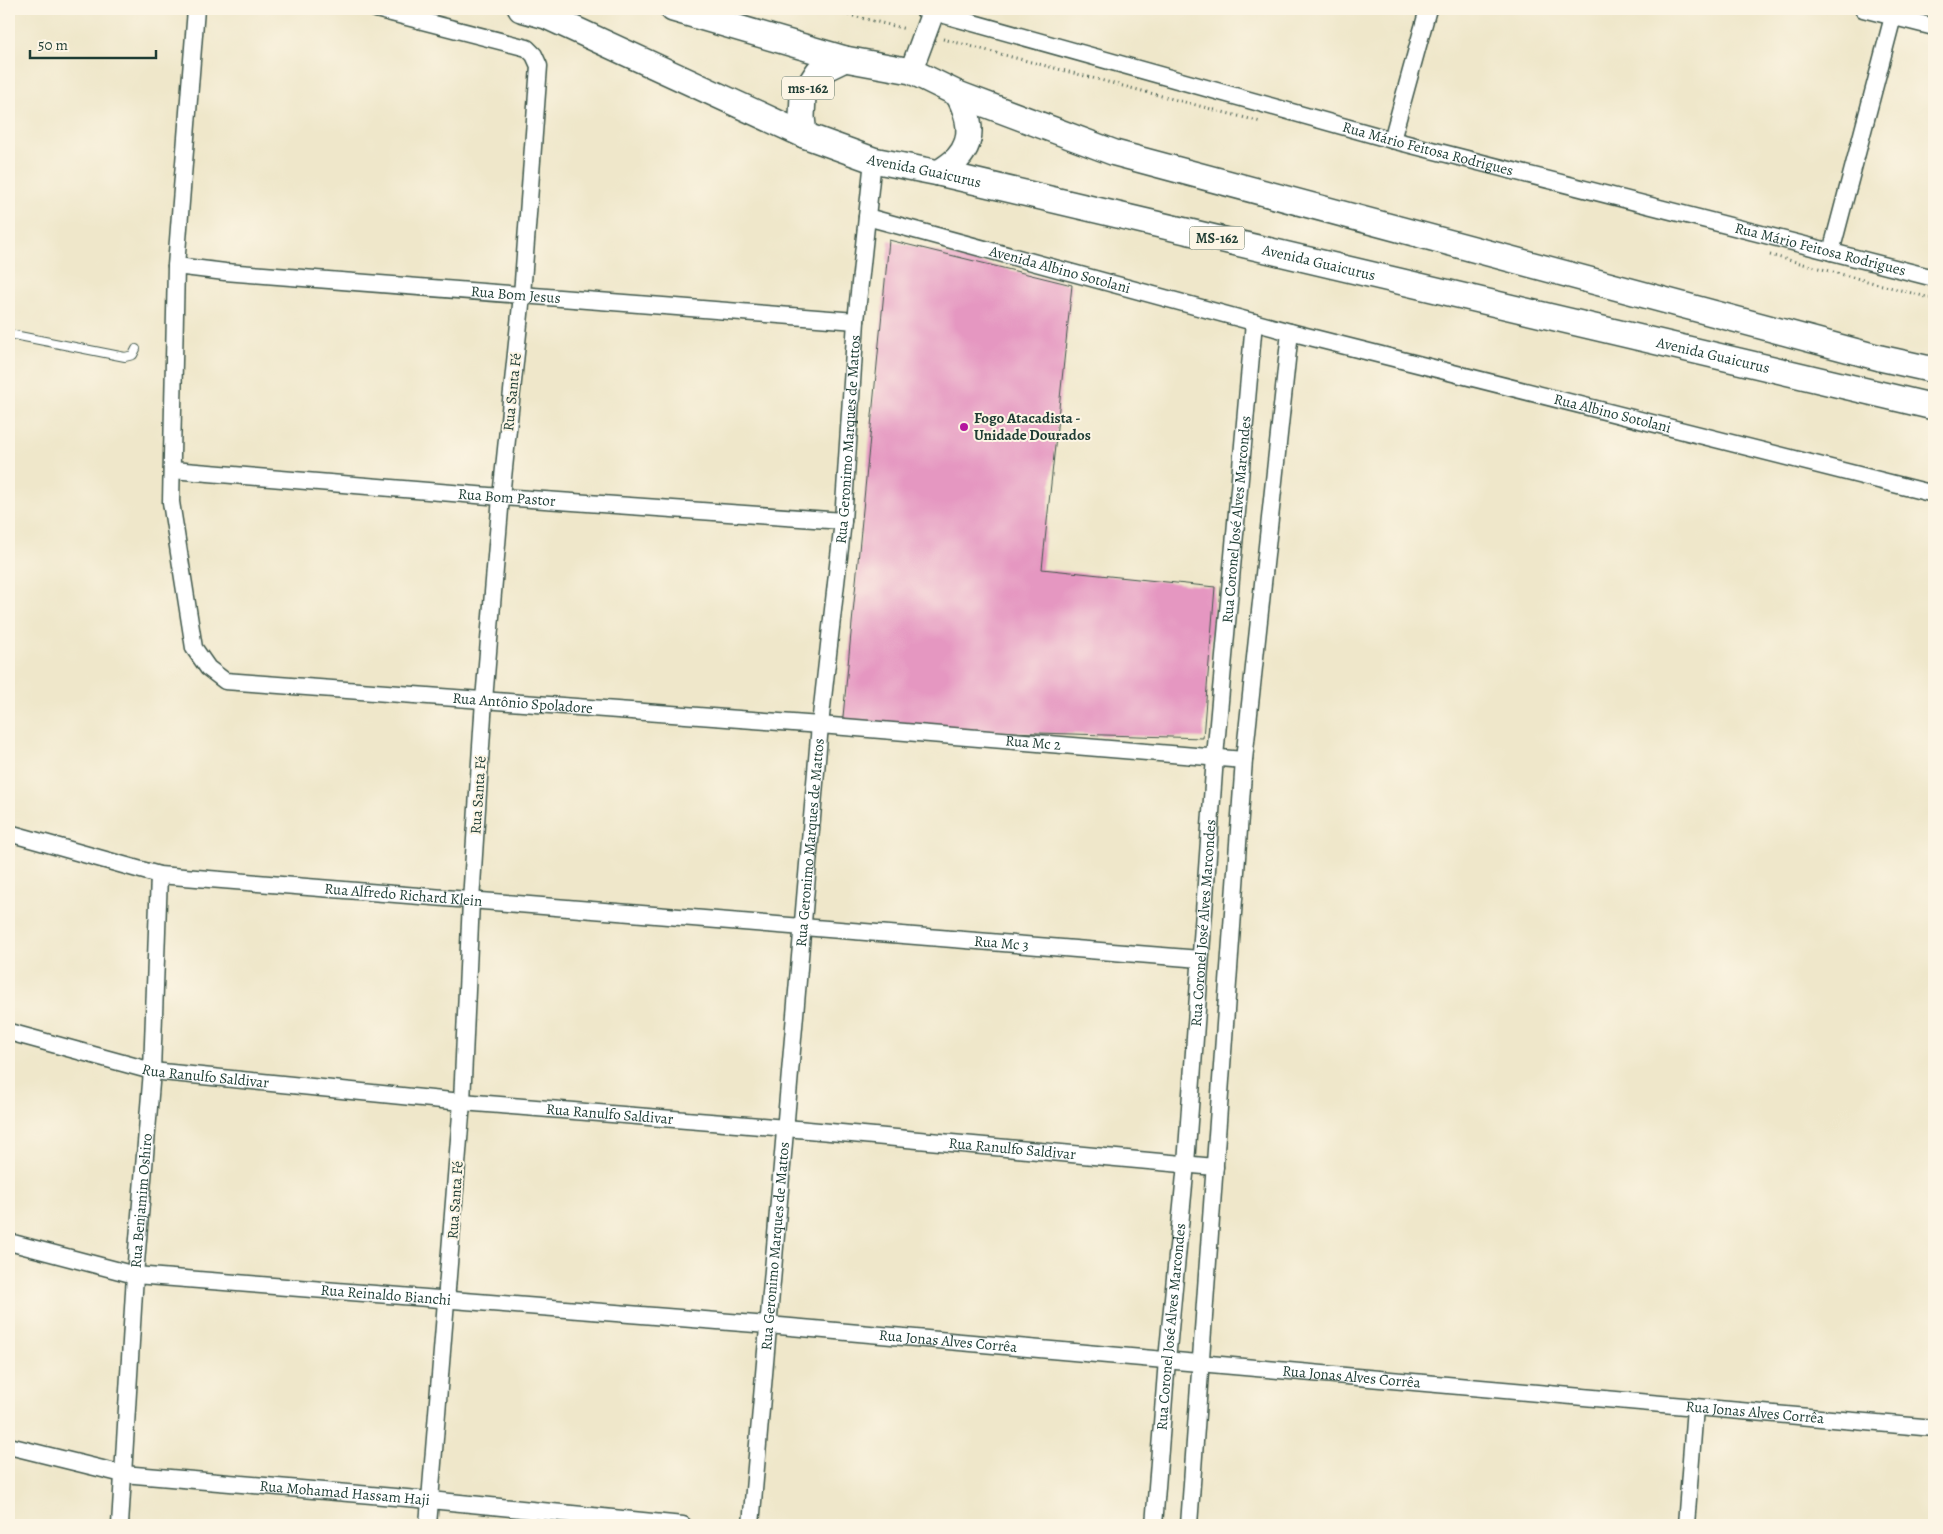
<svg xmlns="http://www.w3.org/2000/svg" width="1943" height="1534" font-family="Alegreya,serif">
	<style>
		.building { fill: #e597c1 }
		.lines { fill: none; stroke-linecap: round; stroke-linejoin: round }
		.lane-casing { stroke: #3e564a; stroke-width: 10 }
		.street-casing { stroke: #3e564a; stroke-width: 19 }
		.secondary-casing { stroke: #3e564a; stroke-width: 25 }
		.primary-casing { stroke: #3e564a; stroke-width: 28 }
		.path { stroke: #3e564a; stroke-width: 3; stroke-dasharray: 1 4; stroke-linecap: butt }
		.lane { stroke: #fff; stroke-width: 8 }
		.street { stroke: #fff; stroke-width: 16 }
		.secondary { stroke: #fff; stroke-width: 22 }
		.primary { stroke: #fff; stroke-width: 25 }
		.poi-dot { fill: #b5179e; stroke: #fcf5e5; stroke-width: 2 }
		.labels { text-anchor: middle; stroke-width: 4; stroke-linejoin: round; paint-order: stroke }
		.shield { fill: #fcf5e5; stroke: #617469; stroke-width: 1 }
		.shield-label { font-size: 14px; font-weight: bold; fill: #1f3d34 }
		.street-label { font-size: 15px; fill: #1f3d34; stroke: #fcf5e5 }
		.poi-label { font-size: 15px; font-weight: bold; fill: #1f3d34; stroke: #fcf5e5; text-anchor: start }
	</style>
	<rect width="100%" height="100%" fill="#fcf5e5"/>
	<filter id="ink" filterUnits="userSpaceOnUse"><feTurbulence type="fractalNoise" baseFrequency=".02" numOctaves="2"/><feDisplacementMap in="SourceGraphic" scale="10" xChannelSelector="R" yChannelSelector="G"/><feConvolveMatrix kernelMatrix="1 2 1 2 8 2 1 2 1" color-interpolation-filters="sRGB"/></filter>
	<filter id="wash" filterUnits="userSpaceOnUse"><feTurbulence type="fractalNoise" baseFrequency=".0096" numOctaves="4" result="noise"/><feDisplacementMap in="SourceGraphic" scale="20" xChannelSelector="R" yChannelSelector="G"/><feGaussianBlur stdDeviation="1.12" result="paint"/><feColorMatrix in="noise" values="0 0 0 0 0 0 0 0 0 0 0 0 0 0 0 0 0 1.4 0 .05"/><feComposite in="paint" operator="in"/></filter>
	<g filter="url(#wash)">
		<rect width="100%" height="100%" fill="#efe7ca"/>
		<g id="blocks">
			<path class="building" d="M889 240 1072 285 1042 569 1215 587 1203 738 842 727Z"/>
		</g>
	</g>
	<g filter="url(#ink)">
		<use href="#blocks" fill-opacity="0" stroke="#3e564a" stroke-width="1"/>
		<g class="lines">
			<defs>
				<path id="lane" d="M9 334 125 357 133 355 136 349"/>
				<g id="street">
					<path id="s1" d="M196 9 176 266 171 502 194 648 208 668 225 681 820 725 1244 760"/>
					<path d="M376 9 527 48 534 55 539 66 522 295 501 497 484 700 471 901 462 1102 428 1525"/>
					<path id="s2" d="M923 9 1392 140 1934 278"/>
					<path d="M1863 9 1934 27"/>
					<path d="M1392 140 1428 9"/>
					<path id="s3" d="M867 217 1290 332 1934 494"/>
					<path d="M1831 252 1895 9"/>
					<path id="s4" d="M176 266 225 272 856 321"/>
					<path id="s5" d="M172 470 501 497 843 521"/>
					<path id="s6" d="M9 833 159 875 1200 959"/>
					<path id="s7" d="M9 1032 152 1071 462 1102 786 1128 1215 1167"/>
					<path id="s8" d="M9 1242 135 1275 768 1325 1934 1428"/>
					<path id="s9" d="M9 1446 123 1474 430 1500 683 1525"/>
					<path id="s10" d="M120 1525 135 1275 152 1071 159 875"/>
					<path id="s11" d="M751 1525 820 725 843 521 856 321 873 160"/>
					<path id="s12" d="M1154 1525 1167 1360 1186 1164 1215 757 1254 322"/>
					<path d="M1189 1525 1244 760 1290 332"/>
					<path d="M1686 1525 1695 1407"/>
				</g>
				<path id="secondary" d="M911 71 934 9"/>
				<g id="primary">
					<path id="s13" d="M521 9 546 16 804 135 873 160 939 173 1934 407"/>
					<path d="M673 9 845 59 911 71 958 94 1115 153 1880 358 1934 370"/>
					<path d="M804 135 802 117 803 95 818 72 845 59"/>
					<path d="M939 173C945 168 953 164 958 158 976 138 969 115 958 94"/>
				</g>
			</defs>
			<use href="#lane" class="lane-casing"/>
			<use href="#street" class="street-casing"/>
			<use href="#secondary" class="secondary-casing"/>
			<use href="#primary" class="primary-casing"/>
			<path class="path" d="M824 9 906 29
				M943 39 1261 122
				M1770 255 1934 299"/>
			<use href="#lane" class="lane"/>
			<use href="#street" class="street"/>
			<use href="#secondary" class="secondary"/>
			<use href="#primary" class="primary"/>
		</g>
	</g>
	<circle class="poi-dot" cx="964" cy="427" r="5"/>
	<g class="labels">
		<g class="shield">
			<rect x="782" y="76.5" width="52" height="23" rx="4"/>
			<rect x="1189.5" y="226.5" width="55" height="23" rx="4"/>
		</g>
		<g class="shield-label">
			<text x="808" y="93">ms-162</text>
			<text x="1217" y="243">MS-162</text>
		</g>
		<g class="street-label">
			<text dy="5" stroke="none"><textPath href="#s2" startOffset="524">Rua Mário Feitosa Rodrigues</textPath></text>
			<text dy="5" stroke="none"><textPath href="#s13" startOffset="436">Avenida Guaicurus</textPath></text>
			<text dy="5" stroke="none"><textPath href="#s2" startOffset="929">Rua Mário Feitosa Rodrigues</textPath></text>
			<text dy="5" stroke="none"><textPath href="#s13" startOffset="841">Avenida Guaicurus</textPath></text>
			<text dy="5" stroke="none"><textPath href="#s3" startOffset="200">Avenida Albino Sotolani</textPath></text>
			<text dy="5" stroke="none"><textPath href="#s4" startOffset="341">Rua Bom Jesus</textPath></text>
			<text dy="5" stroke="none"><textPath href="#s13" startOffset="1246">Avenida Guaicurus</textPath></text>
			<text transform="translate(512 392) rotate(-84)" y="5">Rua Santa Fé</text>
			<text dy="5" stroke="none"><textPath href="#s3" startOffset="771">Rua Albino Sotolani</textPath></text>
			<text dy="5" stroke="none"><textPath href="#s11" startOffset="1090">Rua Geronimo Marques de Mattos</textPath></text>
			<text dy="5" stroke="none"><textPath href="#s5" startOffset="336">Rua Bom Pastor</textPath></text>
			<text dy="5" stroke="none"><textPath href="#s12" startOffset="1009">Rua Coronel José Alves Marcondes</textPath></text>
			<text dy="5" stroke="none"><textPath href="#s1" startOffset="986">Rua Antônio Spoladore</textPath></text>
			<text dy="5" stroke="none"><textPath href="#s1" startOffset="1498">Rua Mc 2</textPath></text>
			<text transform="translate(478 795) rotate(-86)" y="5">Rua Santa Fé</text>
			<text dy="5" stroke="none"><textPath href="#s11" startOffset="685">Rua Geronimo Marques de Mattos</textPath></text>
			<text dy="5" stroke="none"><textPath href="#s6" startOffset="401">Rua Alfredo Richard Klein</textPath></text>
			<text dy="5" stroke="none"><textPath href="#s12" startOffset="604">Rua Coronel José Alves Marcondes</textPath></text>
			<text dy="5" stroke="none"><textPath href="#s6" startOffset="1001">Rua Mc 3</textPath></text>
			<text dy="5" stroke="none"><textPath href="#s7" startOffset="202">Rua Ranulfo Saldivar</textPath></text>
			<text dy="5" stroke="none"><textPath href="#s7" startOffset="608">Rua Ranulfo Saldivar</textPath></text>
			<text dy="5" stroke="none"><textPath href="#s7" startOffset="1012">Rua Ranulfo Saldivar</textPath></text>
			<text dy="5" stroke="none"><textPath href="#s10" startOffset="325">Rua Benjamim Oshiro</textPath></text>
			<text transform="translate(455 1200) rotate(-86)" y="5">Rua Santa Fé</text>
			<text dy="5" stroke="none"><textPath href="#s11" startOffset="280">Rua Geronimo Marques de Mattos</textPath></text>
			<text dy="5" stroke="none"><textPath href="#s8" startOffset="382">Rua Reinaldo Bianchi</textPath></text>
			<text dy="5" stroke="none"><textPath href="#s12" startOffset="199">Rua Coronel José Alves Marcondes</textPath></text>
			<text dy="5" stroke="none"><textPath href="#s8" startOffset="946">Rua Jonas Alves Corrêa</textPath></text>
			<text dy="5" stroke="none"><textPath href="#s8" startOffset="1351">Rua Jonas Alves Corrêa</textPath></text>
			<text dy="5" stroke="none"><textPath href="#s8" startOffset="1756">Rua Jonas Alves Corrêa</textPath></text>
			<text dy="5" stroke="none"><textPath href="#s9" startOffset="340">Rua Mohamad Hassam Haji</textPath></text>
		</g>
		<g class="poi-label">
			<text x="974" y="423">Fogo Atacadista -<tspan x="974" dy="17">Unidade Dourados</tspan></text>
		</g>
	</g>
	<rect width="1943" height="1534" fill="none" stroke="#fcf5e5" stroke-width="30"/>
	<path d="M30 50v8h126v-8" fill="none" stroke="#1f3d34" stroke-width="2.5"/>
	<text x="38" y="50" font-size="15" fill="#1f3d34" stroke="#fcf5e5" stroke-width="4" paint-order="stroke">50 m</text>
</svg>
